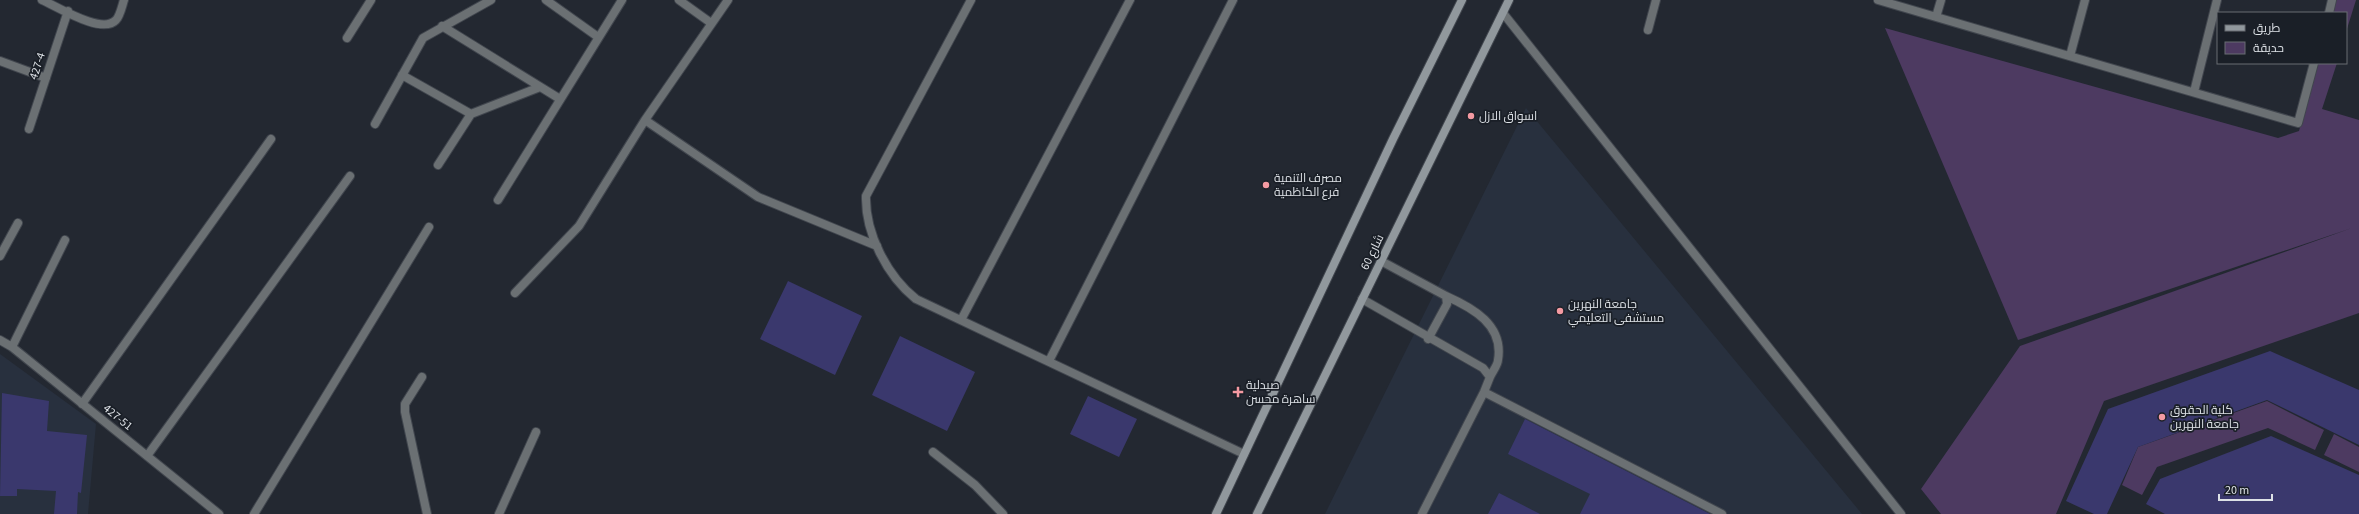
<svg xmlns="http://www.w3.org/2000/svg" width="2359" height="514" font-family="'Source Sans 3',Cairo,sans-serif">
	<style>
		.built { fill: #28303e }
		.green { fill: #4d3a61 }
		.building { fill: #3a386d }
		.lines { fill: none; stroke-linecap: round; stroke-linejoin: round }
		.lane-casing { stroke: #41464e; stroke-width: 10 }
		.street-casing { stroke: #41464e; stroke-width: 10 }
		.secondary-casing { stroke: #41464e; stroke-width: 10 }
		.lane { stroke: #6b7073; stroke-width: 8 }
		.street { stroke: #6b7073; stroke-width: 8 }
		.secondary { stroke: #91989d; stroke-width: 8 }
		.poi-dot { fill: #f49aa2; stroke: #1a1f27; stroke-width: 1.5 }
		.labels { text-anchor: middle; stroke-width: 3.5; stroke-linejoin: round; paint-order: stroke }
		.street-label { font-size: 12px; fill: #dde1e6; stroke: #1a1f27 }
		.poi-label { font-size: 12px; fill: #dde1e6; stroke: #1a1f27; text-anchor: start }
	</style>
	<rect width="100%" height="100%" fill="#232831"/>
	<path class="built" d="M1526 108 1862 514H1325Z
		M0 354 96 424 88 514H0Z"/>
	<path class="green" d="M2335 0H2356L2346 32V13H2332Z
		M1885 28 2278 138 2299 131 2318 63H2337L2322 109 2359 120V313L2104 401 2056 514H1941L1921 489 2020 346 2352 228 2018 340Z
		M2267 401 2324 430 2315 450 2268 428 2157 467 2142 495 2122 485 2138 447Z
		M2334 434 2359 447V472L2324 455Z"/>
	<path class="building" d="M788 281 862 316 835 375 760 339Z
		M900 336 975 372 947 431 872 395Z
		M2270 351 2359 390V445L2267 400 2138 447 2107 514H2094L2066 501 2108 409Z
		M2 393 49 401 47 431 87 435 81 493 78 492 77 514H54L56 491 17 489V496H0Z
		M1088 396 1137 419 1119 457 1070 434Z
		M1525 419 1710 514H1580L1590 494 1508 454Z
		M2271 436 2359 475V514H2165L2146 504 2160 479Z
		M1499 493 1540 514H1488Z"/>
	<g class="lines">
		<defs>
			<path id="lane" d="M1878 0 2298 123 2314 63
				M2329 13 2332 0
				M1936 17 1941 0
				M1648 30 1656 0
				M2070 56 2085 0
				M2194 92 2217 0
				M0 256 18 223
				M1381 261 1446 296 1447 304 1428 339
				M1446 296C1473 308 1504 325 1498 360 1498 365 1492 372 1490 377
				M1362 299 1483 368 1490 377 1484 392 1422 514
				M1484 392 1722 514"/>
			<path id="street" d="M42 0C58 7 102 35 116 20 120 16 122 6 124 0
				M546 0 598 37
				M679 0 711 23
				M971 0 866 196C865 233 887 276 916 299L1244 454
				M1503 13 1901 514
				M442 26 560 99
				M347 38 371 0
				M0 61 46 78
				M402 75 471 114
				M645 120 758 197 877 246
				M375 124 423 38 491 0
				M29 129 68 11
				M438 165 471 114 540 87
				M498 200 622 0
				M515 293 579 226 645 120 728 0
				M961 320 1130 0
				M0 340 12 347 219 514
				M12 347 65 240
				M1049 361 1233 0
				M422 377 405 404V412L427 514
				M82 404 271 139
				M933 452 975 485 1003 514
				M147 456 350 176
				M254 514 429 227
				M499 514 536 432"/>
			<path id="secondary" d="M1216 514 1393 139 1462 0
				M1257 514 1509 0"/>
		</defs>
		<use href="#lane" class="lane-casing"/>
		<use href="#street" class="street-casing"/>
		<use href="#secondary" class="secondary-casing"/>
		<use href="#lane" class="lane"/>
		<use href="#street" class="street"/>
		<use href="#secondary" class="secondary"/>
	</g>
	<g class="poi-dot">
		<circle cx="1471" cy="116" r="4"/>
		<circle cx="1266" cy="185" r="4"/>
		<circle cx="1560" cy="311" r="4"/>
		<path d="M1236 386h4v4h4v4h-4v4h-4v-4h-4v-4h4z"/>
		<circle cx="2162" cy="417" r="4"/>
	</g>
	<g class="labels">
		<g class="street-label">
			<text transform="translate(37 66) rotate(-72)" y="4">427-4</text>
			<text transform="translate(1372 252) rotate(-64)" y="4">شارع 60</text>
			<text transform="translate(118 417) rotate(39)" y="4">427-51</text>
		</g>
		<g class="poi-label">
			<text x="1479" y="120">اسواق الازل</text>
			<text x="1274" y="182">مصرف التنمية<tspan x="1274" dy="14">فرع الكاظمية</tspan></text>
			<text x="1568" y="308">جامعة النهرين<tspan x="1568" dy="14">مستشفى التعليمي</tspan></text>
			<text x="1246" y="389">صيدلية<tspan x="1246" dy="14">ساهرة محسن</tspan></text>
			<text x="2170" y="414">كلية الحقوق<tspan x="2170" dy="14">جامعة النهرين</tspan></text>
		</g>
	</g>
	<rect x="2217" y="12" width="130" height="52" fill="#1a1f27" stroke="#686d73"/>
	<rect x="2225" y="25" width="20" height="6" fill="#91989d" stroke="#686d73"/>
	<text x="2253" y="32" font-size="12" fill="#dde1e6">طريق</text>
	<rect x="2225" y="42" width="20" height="12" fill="#4d3a61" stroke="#686d73"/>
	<text x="2253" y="52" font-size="12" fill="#dde1e6">حديقة</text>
	<path d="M2219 494v6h53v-6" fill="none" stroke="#dde1e6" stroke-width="2"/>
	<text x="2225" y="494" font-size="12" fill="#dde1e6" stroke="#1a1f27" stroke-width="3" paint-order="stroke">20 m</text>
</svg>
